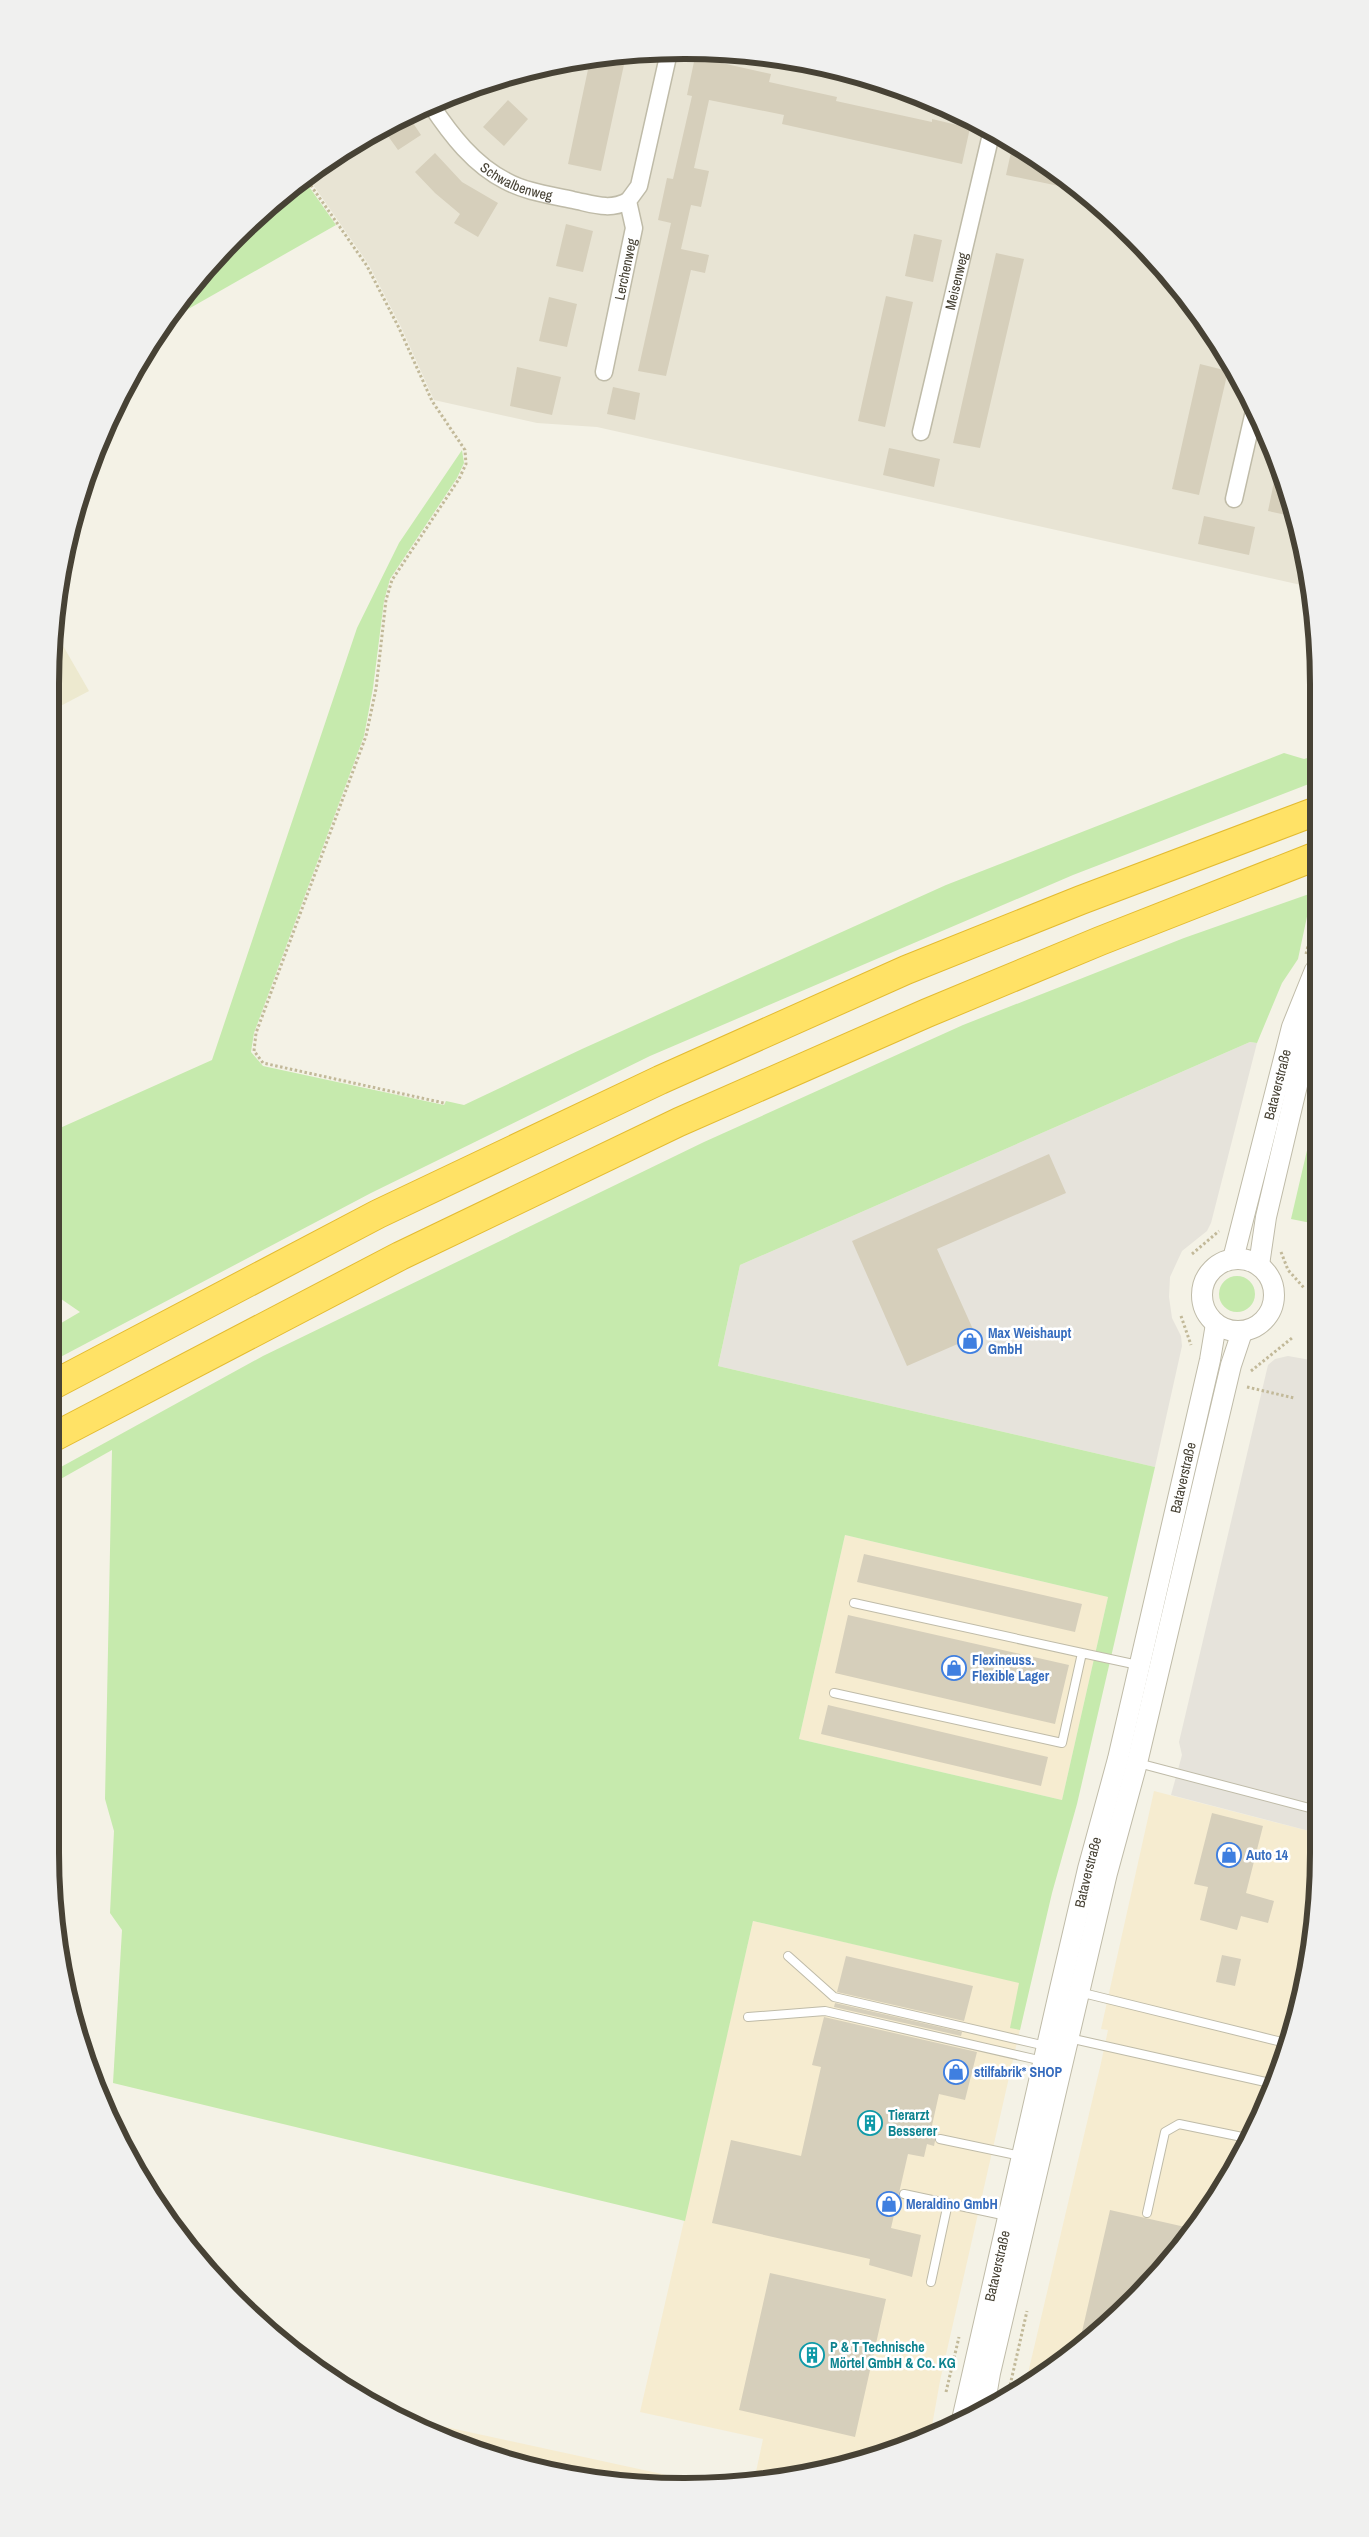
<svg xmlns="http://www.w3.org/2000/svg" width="1369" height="2537" font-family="'Archivo Narrow',sans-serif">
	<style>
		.residential { fill: #e8e4d4 }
		.commercial { fill: #f6ecd0 }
		.industrial { fill: #e6e3db }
		.education { fill: #ede9cf }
		.green { fill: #c6eaad; fill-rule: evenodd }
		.parking { fill: #e4e3de }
		.building { fill: #d6cfbb }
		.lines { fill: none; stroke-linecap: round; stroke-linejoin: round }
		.service-casing { stroke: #bfbba8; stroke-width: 10 }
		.minor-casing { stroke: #bfbba8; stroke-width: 19 }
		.tertiary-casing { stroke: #bfbba8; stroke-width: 22 }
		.motorway-casing { stroke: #e3bb31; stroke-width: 30 }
		.path { stroke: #c2b999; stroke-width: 3; stroke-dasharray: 2.5 2.5; stroke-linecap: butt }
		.service { stroke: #fff; stroke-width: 8 }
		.minor { stroke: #fff; stroke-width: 16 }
		.tertiary { stroke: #fff; stroke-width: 20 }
		.motorway { stroke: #ffe266; stroke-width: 28 }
		.labels { text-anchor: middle; stroke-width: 5; stroke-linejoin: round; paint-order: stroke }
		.street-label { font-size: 14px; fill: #474235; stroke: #fff }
		.shop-label { font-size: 14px; font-weight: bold; fill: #366cbe; stroke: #fff; text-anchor: start }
		.culture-label { font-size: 14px; font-weight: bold; fill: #0d838f; stroke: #fff; text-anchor: start }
		.rim { fill: none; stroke: #474235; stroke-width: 6 }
	</style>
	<rect width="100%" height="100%" fill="#f4f2e6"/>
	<path class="residential" d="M643 51 767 55 888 84 1001 135 1103 208 1212 332 1271 442 1310 587 597 427 537 423 434 400 401 327 369 265 307 176 404 116 520 72Z"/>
	<path class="commercial" d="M845 1535 1108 1597 1062 1800 799 1739Z
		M1154 1791 1317 1833 1318 1894 1297 2017 1234 2169 1188 2239 1103 2329 1037 2380 1025 2386 1101 2063 1108 2030 1101 2029Z
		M753 1921 1030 1985 940 2381 930 2437 848 2465 754 2481 763 2439 640 2412Z
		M400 2417 717 2486H643L521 2465 441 2439Z"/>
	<path class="industrial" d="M1250 1042 1257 1043 1211 1223 1207 1231 1182 1251 1170 1277 1169 1297 1172 1318 1181 1336 1182 1346 1155 1467 718 1366 740 1265Z
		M1288 1356 1316 1361 1317 1833 1171 1795 1182 1755 1179 1742 1268 1365 1275 1359Z"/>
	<path class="education" d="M54 630 89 691 51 711V643Z"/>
	<path class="green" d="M303 178 336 225 169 320 207 266Z
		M462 450 464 463 457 478 390 579 384 601 373 688 364 736 254 1033 251 1052 263 1066 444 1105 446 1101 464 1105 582 1049 946 885 1284 753 1304 759 1314 756V782L1073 875 650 1056 371 1193 51 1362V1329L80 1312 51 1292V1132L212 1060 357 628 399 543Z
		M1312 893 1298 959 1282 983 1257 1043 1250 1042 740 1265 718 1366 1155 1467 1077 1804 1052 1893 1020 2030 1010 2028 1019 1983 753 1921 685 2221 113 2083 122 1930 110 1913 114 1831 105 1799 112 1450 50 1485V1473L263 1356 704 1142 963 1025 1184 938ZM845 1535 1108 1597 1062 1800 799 1739Z
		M1315 1116 1316 1224 1291 1219Z
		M1219 1294a18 18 0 1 1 36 0a18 18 0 1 1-36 0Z"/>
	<path class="parking" d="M1316 1234V1267L1307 1265Z
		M616 2471 678 2486H643L614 2481Z"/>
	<path class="building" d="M610 57 625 60 601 171 568 164 590 60Z
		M695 57 771 74 769 82 837 97 836 101 932 122V119L970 128 962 164 782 124 784 115 709 100 694 168 709 171 701 207 691 205 681 249 709 255 705 273 691 270 666 376 638 371 671 223 658 220 667 178 673 179 692 96 687 95Z
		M508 100 528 119 504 146 483 127Z
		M407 114 421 135 398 150 383 129Z
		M1013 143 1078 190 1006 175Z
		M435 153 462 182 498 203 478 237 454 223 460 214 435 193 415 172Z
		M566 224 593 231 583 272 556 266Z
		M914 234 942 240 933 282 905 276Z
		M996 253 1024 259 980 448 953 443Z
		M886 296 913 302 885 427 858 421Z
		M549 297 577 304 567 347 539 341Z
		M1200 364 1228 371 1199 495 1172 489Z
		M517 367 561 377 552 415 510 406Z
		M613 387 640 393 635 420 607 414Z
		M889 448 940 459 934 487 883 475Z
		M1277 467 1291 516 1268 511Z
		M1204 516 1255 527 1249 555 1198 544Z
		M1049 1154 1066 1193 937 1249 976 1336 907 1366 852 1241Z
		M864 1554 1082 1604 1075 1632 857 1582Z
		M848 1615 1069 1665 1055 1724 835 1673Z
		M828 1705 1048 1757 1041 1786 821 1734Z
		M1212 1813 1263 1826 1246 1893 1274 1901 1268 1923 1241 1916 1237 1930 1200 1920 1208 1887 1194 1884Z
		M1222 1955 1241 1959 1235 1986 1216 1982Z
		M846 1956 973 1986 964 2021 837 1992Z
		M835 2003 962 2032 961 2036 834 2007Z
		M824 2017 977 2052 965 2100 939 2094 931 2130 937 2131 934 2146 927 2144 924 2157 908 2154 891 2228 921 2235 912 2277 869 2265 870 2259 712 2223 731 2140 801 2156 821 2067 812 2065Z
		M1110 2210 1194 2229 1103 2329 1078 2349Z
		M770 2273 886 2299 855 2437 739 2410Z"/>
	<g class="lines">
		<defs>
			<path id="service" d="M1082 1653 1138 1665
				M834 1693 1062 1743 1082 1653 854 1603
				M1138 1763 1317 1810
				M788 1956 834 1997 1046 2046
				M1079 1992 1286 2043
				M748 2017 825 2011 1043 2061
				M1069 2038 1270 2083
				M940 2139 1021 2156
				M904 2194 1007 2216
				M1147 2213 1165 2132 1179 2124 1247 2138
				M931 2282 948 2203"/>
			<g id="minor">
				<path id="s1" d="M431 105C451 135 474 165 506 181 526 192 551 195 573 200 593 204 609 211 628 201"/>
				<path id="s2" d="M604 372 634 228 628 201 639 186 669 52"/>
				<path id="s3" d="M921 432 992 130"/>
				<path d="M1234 499 1254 411"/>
			</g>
			<g id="tertiary">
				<circle cx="1238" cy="1295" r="36"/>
				<path id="s4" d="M1233 1259 1292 1027 1315 970"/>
				<path d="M1259 1265 1266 1217 1315 1009"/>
				<path d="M984 2408 990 2373 1107 1873 1137 1763 1231 1365 1242 1332"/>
				<path id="s5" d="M962 2420 1060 1989 1088 1869 1118 1759 1210 1360 1216 1324"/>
			</g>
			<path id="motorway" d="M51 1386 378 1214 660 1080 906 970 1081 900 1314 812
				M50 1439 400 1256 679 1122 927 1013 1100 941 1314 857"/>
		</defs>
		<use href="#service" class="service-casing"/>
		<use href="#minor" class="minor-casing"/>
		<use href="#tertiary" class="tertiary-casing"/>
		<use href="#motorway" class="motorway-casing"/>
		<path class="path" d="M305 177 367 266 399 328 432 401 465 450 466 464 459 479 392 580 386 600 376 689 366 736 256 1033 254 1051 263 1063 444 1103
			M1306 954 1315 918
			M1281 1252 1288 1270 1305 1289
			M1192 1254 1219 1231
			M1181 1316 1191 1345
			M1251 1371 1292 1338
			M1247 1387 1294 1398
			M1009 2390 1027 2311
			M946 2392 959 2337
			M940 2432 942 2423"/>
		<use href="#service" class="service"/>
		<use href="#minor" class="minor"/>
		<use href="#tertiary" class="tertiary"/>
		<use href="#motorway" class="motorway"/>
	</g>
	<defs>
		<symbol id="shop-ring" viewBox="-11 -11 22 22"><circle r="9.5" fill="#fff" stroke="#3f7fe0" stroke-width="1.5"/><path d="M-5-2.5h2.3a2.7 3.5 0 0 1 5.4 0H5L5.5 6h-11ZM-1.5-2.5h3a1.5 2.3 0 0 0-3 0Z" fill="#3f7fe0"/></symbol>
		<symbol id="building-ring" viewBox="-11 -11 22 22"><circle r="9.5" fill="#fff" stroke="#0f9aa8" stroke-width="1.5"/><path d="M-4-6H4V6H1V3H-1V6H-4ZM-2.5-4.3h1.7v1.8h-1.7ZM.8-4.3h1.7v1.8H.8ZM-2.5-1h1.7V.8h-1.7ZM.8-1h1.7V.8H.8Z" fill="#0f9aa8"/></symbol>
	</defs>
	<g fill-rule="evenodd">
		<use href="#shop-ring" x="956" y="1327" width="28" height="28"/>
		<use href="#shop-ring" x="940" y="1654" width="28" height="28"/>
		<use href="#shop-ring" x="1215" y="1841" width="28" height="28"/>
		<use href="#shop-ring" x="942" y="2058" width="28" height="28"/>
		<use href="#building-ring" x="856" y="2109" width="28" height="28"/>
		<use href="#shop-ring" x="875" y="2190" width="28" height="28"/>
		<use href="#building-ring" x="798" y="2341" width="28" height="28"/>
	</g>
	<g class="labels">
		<g class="street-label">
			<text dy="5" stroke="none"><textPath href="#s1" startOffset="118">Schwalbenweg</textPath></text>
			<text dy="5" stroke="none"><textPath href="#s2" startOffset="105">Lerchenweg</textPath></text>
			<text dy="5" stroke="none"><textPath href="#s3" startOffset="155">Meisenweg</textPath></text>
			<text dy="5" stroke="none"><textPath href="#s4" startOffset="180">Bataverstraße</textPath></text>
			<text dy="5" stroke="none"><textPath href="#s5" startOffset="968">Bataverstraße</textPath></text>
			<text dy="5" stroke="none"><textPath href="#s5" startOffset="562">Bataverstraße</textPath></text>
			<text dy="5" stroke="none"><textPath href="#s5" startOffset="158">Bataverstraße</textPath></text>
		</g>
		<g class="shop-label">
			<text x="988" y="1338">Max Weishaupt<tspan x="988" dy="16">GmbH</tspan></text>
			<text x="972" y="1665">Flexineuss.<tspan x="972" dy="16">Flexible Lager</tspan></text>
			<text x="1246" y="1860">Auto 14</text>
			<text x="974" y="2077">stilfabrik* SHOP</text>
			<text x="906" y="2209">Meraldino GmbH</text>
		</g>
		<g class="culture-label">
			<text x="888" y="2120">Tierarzt<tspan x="888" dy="16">Besserer</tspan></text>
			<text x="830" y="2352">P &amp; T Technische<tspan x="830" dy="16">Mörtel GmbH &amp; Co. KG</tspan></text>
		</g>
	</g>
	<path d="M0 0H1369V2537H0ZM684 59H685A625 625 0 0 1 1310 684V1853A625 625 0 0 1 685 2478H684A625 625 0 0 1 59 1853V684A625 625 0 0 1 684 59Z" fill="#f0f0ef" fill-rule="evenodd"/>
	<path class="rim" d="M684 59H685A625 625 0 0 1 1310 684V1853A625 625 0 0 1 685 2478H684A625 625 0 0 1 59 1853V684A625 625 0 0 1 684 59Z"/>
</svg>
